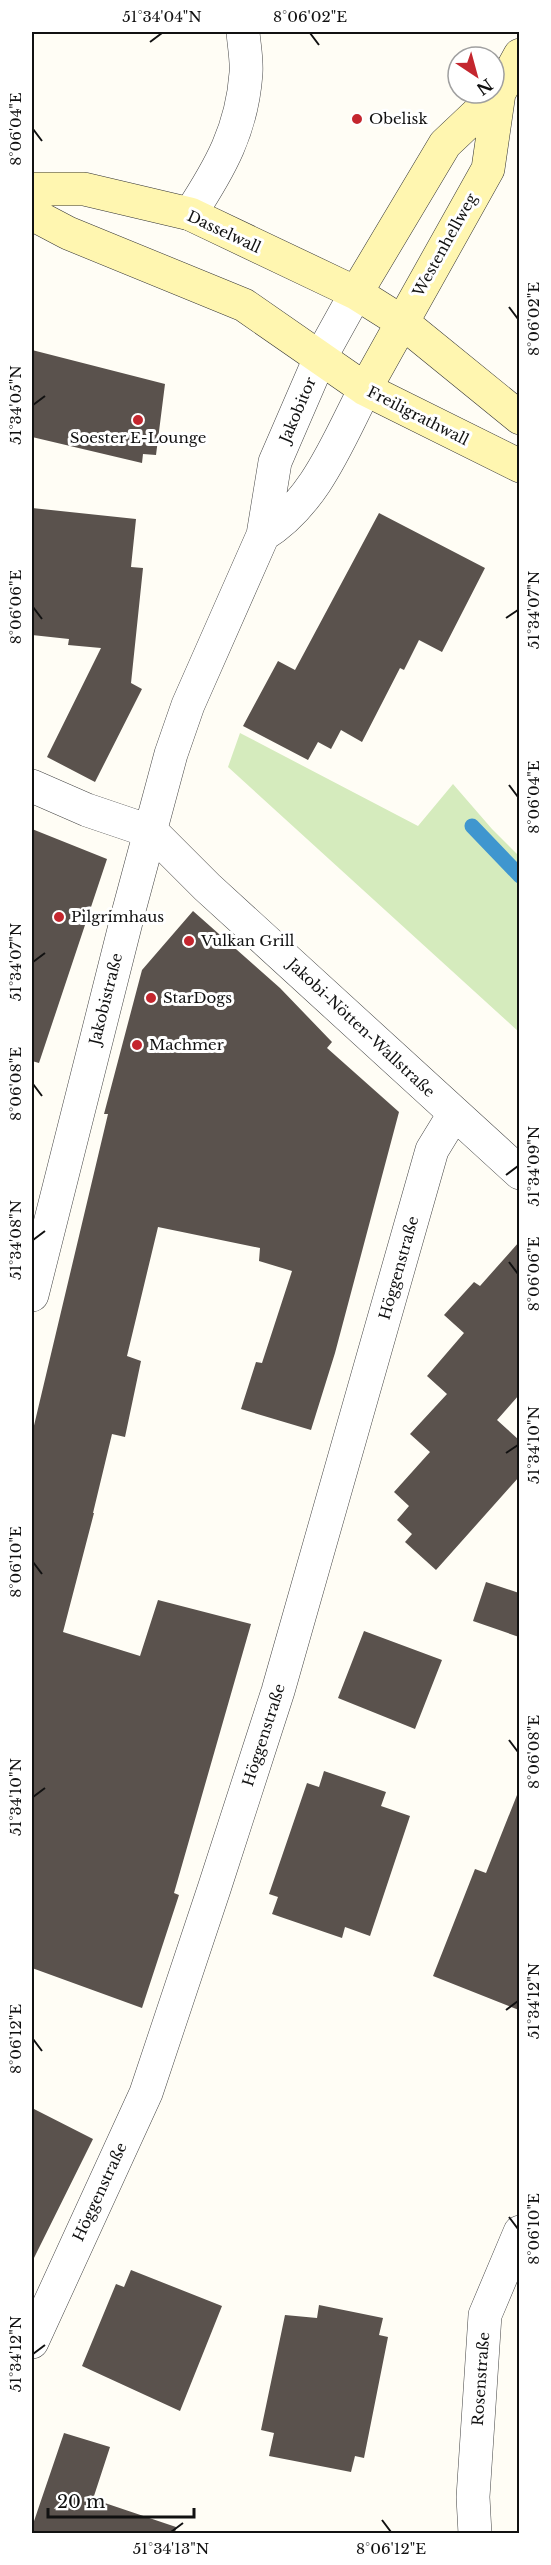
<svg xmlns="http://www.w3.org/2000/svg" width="551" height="2565" font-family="'Libre Baskerville',serif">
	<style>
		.green { fill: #d5ebbd }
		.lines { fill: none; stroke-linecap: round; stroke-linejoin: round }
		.stream { stroke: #3f96cf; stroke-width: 15 }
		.building { fill: #5a524d }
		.street-casing { stroke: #444; stroke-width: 34 }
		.secondary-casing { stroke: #333; stroke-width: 34 }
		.street { stroke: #fff; stroke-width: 33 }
		.secondary { stroke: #fff6b0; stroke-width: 33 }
		.ticks { fill: none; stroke: #111; stroke-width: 2 }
		.poi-dot { fill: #c4262e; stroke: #fff; stroke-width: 2 }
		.labels { text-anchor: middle; stroke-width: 6; stroke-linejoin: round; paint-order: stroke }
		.poi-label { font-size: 15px; fill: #111; stroke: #fff; text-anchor: start }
		.street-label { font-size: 15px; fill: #111; stroke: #fff }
		.neatline { fill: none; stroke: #111; stroke-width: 2 }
		.ticks-label { font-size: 15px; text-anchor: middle; fill: #111 }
	</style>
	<rect width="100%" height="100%" fill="#fffdf5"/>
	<path class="green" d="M240 733 418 826 453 784 492 829 519 856V1032L228 767Z"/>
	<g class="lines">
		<path class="stream" d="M472 826 520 876"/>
	</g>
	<path class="building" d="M32 350 165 384 156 455 143 454 142 463 32 437Z
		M32 508 136 519 131 567 143 568 131 683 142 689 95 782 47 757 101 648 68 645 69 639 32 635Z
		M379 513 485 568 442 652 419 640 404 670 400 668 362 742 341 730 331 749 318 742 308 760 243 726 278 661 295 670Z
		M32 829 107 859 39 1063 32 1061Z
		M193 911 280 988 332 1042 327 1048 399 1112 335 1353 311 1430 241 1409 256 1362 262 1363 292 1271 259 1261 260 1248 158 1227 127 1356 141 1361 125 1437 112 1434 93 1513H94L63 1632 140 1656 158 1600 251 1624 174 1893 179 1895 142 2008 32 1968V1434L108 1114H104L142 970Z
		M519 1242V1395L497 1420 519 1440V1477L436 1570 405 1542 412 1534 397 1520 409 1506 394 1492 430 1452 410 1434 447 1394 427 1376 464 1333 444 1315 474 1282 480 1286Z
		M486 1582 519 1593V1637L473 1621Z
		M364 1631 442 1660 415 1729 338 1698Z
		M324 1771 386 1792 381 1806 410 1816 370 1936 345 1927 342 1938 272 1914 278 1897 269 1894 307 1783 319 1787Z
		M517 1795H519V2010L433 1976 475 1869 486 1873Z
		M32 2108 93 2139 32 2262Z
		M131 2270 222 2306 180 2411 82 2366 116 2284 124 2287Z
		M319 2305 383 2318 379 2335 388 2337 364 2458 355 2456 351 2472 269 2456 274 2433 261 2430 285 2315 317 2318Z
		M64 2433 110 2447 93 2499 176 2527 175 2534H32V2527Z"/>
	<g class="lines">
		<defs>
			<path id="street" d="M190 214C220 168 242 130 246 73 247 60 244 45 243 32
				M263 535C315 503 338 441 365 389
				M32 786 87 810 152 832 207 887 520 1173
				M32 1295 129 910 171 754 188 705 263 535 275 462 320 358 356 293
				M32 2342 146 2093 214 1889 278 1691 432 1150 454 1114
				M475 2534 473 2497 485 2315 520 2232"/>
			<path id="secondary" d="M32 189H84L190 214 356 293 402 322 520 418
				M32 214 68 233 244 305 365 389 520 466
				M356 293 445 144 499 93 520 55
				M365 389 488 169 499 93"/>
		</defs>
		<use href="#street" class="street-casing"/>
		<use href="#secondary" class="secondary-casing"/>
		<use href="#street" class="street"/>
		<use href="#secondary" class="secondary"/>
	</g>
	<path class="ticks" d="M310 33 319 45M150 42 162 33M33 129 42 141M509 307 518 319M33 405 45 396M33 607 42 619M506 618 518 610M509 785 518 797M33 962 45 953M33 1084 42 1096M506 1175 518 1166M33 1240 45 1231M509 1262 518 1274M506 1453 518 1445M33 1562 42 1574M509 1740 518 1752M33 1797 45 1788M506 2010 518 2001M33 2039 42 2051M509 2217 518 2229M33 2354 45 2345M382 2520 391 2532M171 2532 183 2523"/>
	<g class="poi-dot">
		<circle cx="357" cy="119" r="6"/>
		<circle cx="138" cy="420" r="6"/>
		<circle cx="59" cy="917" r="6"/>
		<circle cx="189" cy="941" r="6"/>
		<circle cx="151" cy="998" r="6"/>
		<circle cx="137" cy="1045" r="6"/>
	</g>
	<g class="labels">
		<g class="poi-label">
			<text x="369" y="124">Obelisk</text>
			<text x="138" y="443" text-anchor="middle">Soester E-Lounge</text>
			<text x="71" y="922">Pilgrimhaus</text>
			<text x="201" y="946">Vulkan Grill</text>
			<text x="163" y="1003">StarDogs</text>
			<text x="149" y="1050">Machmer</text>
		</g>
		<g class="street-label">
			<text transform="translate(224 232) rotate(25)" y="5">Dasselwall</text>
			<text transform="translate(445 245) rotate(-61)" y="5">Westenhellweg</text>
			<text transform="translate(298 410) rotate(-67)" y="5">Jakobitor</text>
			<text transform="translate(418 416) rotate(27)" y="5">Freiligrathwall</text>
			<text transform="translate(106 999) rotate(-76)" y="5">Jakobistraße</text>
			<text transform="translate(361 1028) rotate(43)" y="5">Jakobi-Nötten-Wallstraße</text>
			<text transform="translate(399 1268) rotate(-74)" y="5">Höggenstraße</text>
			<text transform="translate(264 1735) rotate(-72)" y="5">Höggenstraße</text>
			<text transform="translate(100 2192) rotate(-65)" y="5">Höggenstraße</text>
			<text transform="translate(481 2379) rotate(-86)" y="5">Rosenstraße</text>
		</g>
	</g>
	<rect width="551" height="2565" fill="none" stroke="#ffffff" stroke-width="66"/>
	<g transform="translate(476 75) rotate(144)"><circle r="28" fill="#ffffff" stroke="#a0a0a0" stroke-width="1.5"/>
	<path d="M0-4.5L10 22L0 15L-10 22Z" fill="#c4262e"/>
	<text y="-9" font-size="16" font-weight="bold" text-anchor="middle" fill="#111111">N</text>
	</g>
	<path d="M48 2508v9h146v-9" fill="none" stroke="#111111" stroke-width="3"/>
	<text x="57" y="2508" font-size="18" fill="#111111" stroke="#ffffff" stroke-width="4.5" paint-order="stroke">20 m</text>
	<rect x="33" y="33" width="485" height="2499" class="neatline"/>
	<g class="ticks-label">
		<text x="162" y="22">51°34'04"N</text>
		<text x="310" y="22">8°06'02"E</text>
		<text transform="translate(16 129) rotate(-90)" y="5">8°06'04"E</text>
		<text transform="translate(534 319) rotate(-90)" y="5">8°06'02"E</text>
		<text transform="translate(16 405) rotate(-90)" y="5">51°34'05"N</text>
		<text transform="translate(16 607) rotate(-90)" y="5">8°06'06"E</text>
		<text transform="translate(534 610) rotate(-90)" y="5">51°34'07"N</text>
		<text transform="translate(534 797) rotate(-90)" y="5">8°06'04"E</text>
		<text transform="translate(16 962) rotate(-90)" y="5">51°34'07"N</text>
		<text transform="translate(16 1084) rotate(-90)" y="5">8°06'08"E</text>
		<text transform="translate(534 1166) rotate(-90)" y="5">51°34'09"N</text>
		<text transform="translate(16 1240) rotate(-90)" y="5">51°34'08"N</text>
		<text transform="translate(534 1274) rotate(-90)" y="5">8°06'06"E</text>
		<text transform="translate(534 1445) rotate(-90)" y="5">51°34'10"N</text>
		<text transform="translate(16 1562) rotate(-90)" y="5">8°06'10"E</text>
		<text transform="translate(534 1752) rotate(-90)" y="5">8°06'08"E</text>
		<text transform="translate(16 1797) rotate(-90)" y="5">51°34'10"N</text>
		<text transform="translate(534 2001) rotate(-90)" y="5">51°34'12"N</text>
		<text transform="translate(16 2039) rotate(-90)" y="5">8°06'12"E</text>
		<text transform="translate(534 2229) rotate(-90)" y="5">8°06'10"E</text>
		<text transform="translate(16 2354) rotate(-90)" y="5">51°34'12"N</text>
		<text x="171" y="2554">51°34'13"N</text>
		<text x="391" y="2554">8°06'12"E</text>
	</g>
</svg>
